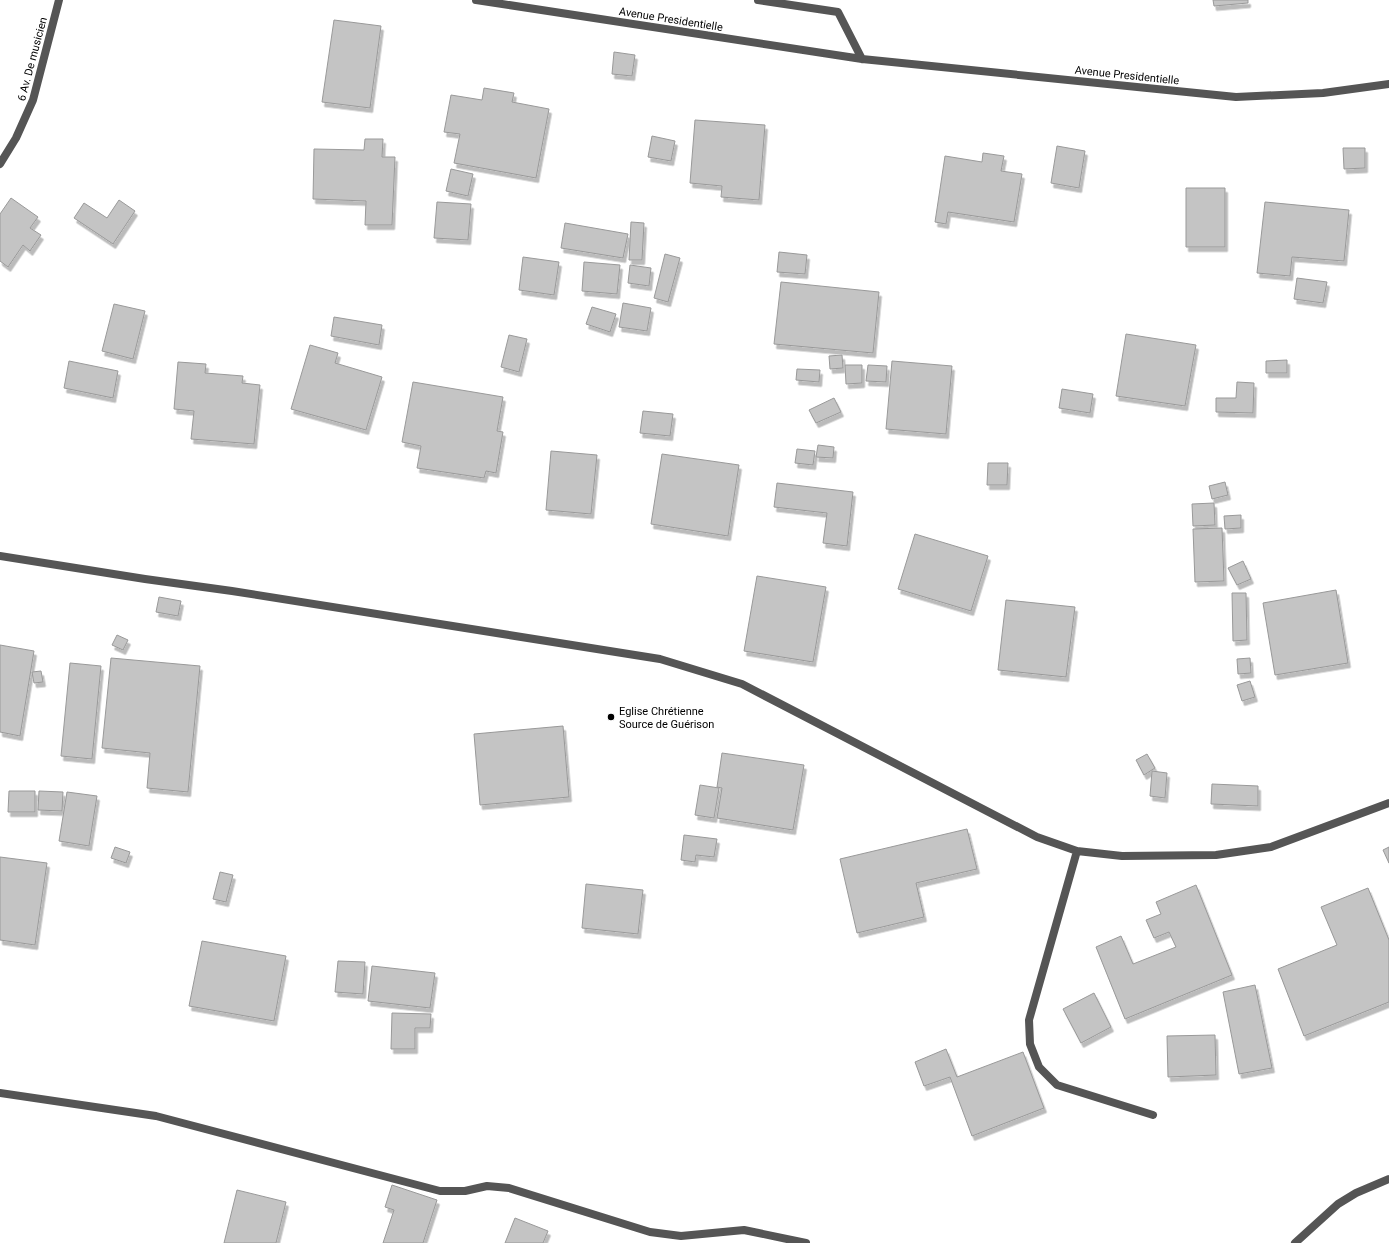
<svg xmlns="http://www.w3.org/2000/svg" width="1389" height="1243" font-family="Roboto,sans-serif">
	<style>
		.building { fill: #c4c4c4; stroke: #999; filter: url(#shadow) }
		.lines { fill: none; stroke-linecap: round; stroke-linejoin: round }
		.street { stroke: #555; stroke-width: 8 }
		.poi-dot { fill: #000; stroke: #fff; stroke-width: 1.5 }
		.labels { text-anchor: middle; stroke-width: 4; stroke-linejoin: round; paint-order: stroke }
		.street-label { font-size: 11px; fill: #000; stroke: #fff }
		.poi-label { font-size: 11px; fill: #000; stroke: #fff; text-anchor: start }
	</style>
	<defs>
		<filter id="shadow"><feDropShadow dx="2.5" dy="4.5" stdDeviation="0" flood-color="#0004"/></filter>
	</defs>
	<rect width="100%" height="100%" fill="#fff"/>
	<path class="building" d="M1213 0H1248V3L1214 6Z
		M334 20 381 26 370 108 322 102Z
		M614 52 635 55 632 76 612 74Z
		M484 88 514 93 512 102 549 109 536 178 454 163 460 134 444 132 451 95 482 100Z
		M695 120 765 125 759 200 721 197 722 186 690 183Z
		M652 136 675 141 671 161 648 157Z
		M365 139H383L382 157H395L392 225H365L366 201 313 199 314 149 364 150Z
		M1057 146 1085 151 1079 188 1051 183Z
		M1343 148H1365V168L1344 169Z
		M983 153 1004 156 1001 171 1022 174 1014 222 948 212 946 224 935 222 945 156 982 162Z
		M451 169 473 174 468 196 446 191Z
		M1186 188H1225V247H1186Z
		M11 198 38 217 30 228 41 235 30 251 23 245 8 267 0 261V214Z
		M119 200 135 211 113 244 74 218 84 203 107 218Z
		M437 202 471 204 468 240 434 238Z
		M1265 202 1349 210 1344 261 1292 257 1290 276 1257 273Z
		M631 222 644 223 642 260H629Z
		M565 223 628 234 623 258 561 248Z
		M779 252 807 255 805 274 777 272Z
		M665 254 680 258 668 302 654 298Z
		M523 257 559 262 554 295 519 290Z
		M584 262 620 265 617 294 582 291Z
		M630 265 651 268 649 286 628 283Z
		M1297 278 1327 282 1323 303 1294 299Z
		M781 282 879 292 873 353 774 344Z
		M623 303 651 308 647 331 619 327Z
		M114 304 145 311 133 359 102 351Z
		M592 307 616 314 610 332 586 324Z
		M334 317 382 325 379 345 331 336Z
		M1126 334 1196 345 1185 406 1116 396Z
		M509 335 527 339 519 372 501 367Z
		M310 345 338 353 335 363 382 377 366 430 291 409Z
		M842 355 843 368 830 369 829 356Z
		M1287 360V373H1266V361Z
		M69 361 118 371 113 398 64 388Z
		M892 361 952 366 946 434 886 429Z
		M178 362 206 364 205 373 243 376 242 383 260 385 254 444 191 439 194 411 174 409Z
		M845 365H862V383L846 384Z
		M868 365 887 366 886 382 866 381Z
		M797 369 820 370 819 382 796 380Z
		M413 382 503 397 497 431 503 432 496 473 486 471 484 478 417 468 421 446 402 442Z
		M1237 382 1254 383 1253 413 1216 412V398H1236Z
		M1062 389 1093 394 1090 413 1059 408Z
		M834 398 841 412 816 423 809 410Z
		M643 411 673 414 670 436 640 433Z
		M818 445 834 447 833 458 816 457Z
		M797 449 815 451 813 465 795 463Z
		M551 451 597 455 591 514 546 510Z
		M662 454 739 465 728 536 651 524Z
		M988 463H1008L1007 485H987Z
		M1225 482 1228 495 1212 499 1209 486Z
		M777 483 853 492 847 546 823 543 827 513 774 507Z
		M1214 503 1215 525 1193 526 1192 504Z
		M1241 515V528L1225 529 1224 516Z
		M1222 528 1224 581 1195 582 1193 529Z
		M915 534 988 556 971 611 898 589Z
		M1243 561 1251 579 1237 585 1228 568Z
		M757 576 826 587 813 662 744 651Z
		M1336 590 1348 663 1275 675 1263 603Z
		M1232 593H1246L1247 640 1233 641Z
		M159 597 181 601 178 616 156 612Z
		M1006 600 1075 607 1066 677 998 670Z
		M117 635 128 640 123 650 112 645Z
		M0 645 34 651 20 736 0 732Z
		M111 658 200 666 188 792 147 788 150 753 102 748Z
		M1250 658 1251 673 1238 674 1237 659Z
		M70 663 101 666 92 759 61 756Z
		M41 671 43 682 34 683 32 672Z
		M1250 681 1255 697 1242 701 1237 685Z
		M563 726 569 797 480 805 474 734Z
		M722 753 804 765 793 830 717 818 722 788 717 787Z
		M1147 754 1155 768 1144 775 1136 760Z
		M1152 771 1167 773 1165 798 1150 796Z
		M1212 784 1258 786V806L1211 804Z
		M700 785 719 788 714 818 695 815Z
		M9 791H35V812H8Z
		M39 791 63 792 62 811 38 810Z
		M67 792 97 796 89 846 59 841Z
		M967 829 977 869 916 883 924 917 857 933 840 859Z
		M684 835 717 839 714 857 696 855 695 862 681 860Z
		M115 847 130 852 126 863 111 858Z
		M1389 847V863L1383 850Z
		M0 857 47 863 35 945 0 940Z
		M220 872 233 875 226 902 213 899Z
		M586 884 643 890 638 934 582 928Z
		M1196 885 1232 975 1125 1019 1096 947 1121 936 1133 964 1176 947 1169 932 1154 938 1146 920 1161 914 1156 902Z
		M1368 888 1389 940V1002L1304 1036 1278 969 1337 945 1321 907Z
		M202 941 286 956 274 1021 189 1006Z
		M338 961 365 962 363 994 335 992Z
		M372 966 435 973 430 1008 368 1001Z
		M1255 985 1272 1068 1239 1074 1223 992Z
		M1094 993 1111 1027 1081 1043 1063 1009Z
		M392 1013 431 1014 430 1028H415V1049H391Z
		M1215 1035 1216 1075 1168 1077 1167 1036Z
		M946 1049 957 1077 1023 1052 1044 1108 972 1136 950 1077 924 1086 915 1062Z
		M392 1185 437 1200 423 1243H383L394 1210 385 1207Z
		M237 1190 286 1202 276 1243H224Z
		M515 1218 548 1231 543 1243H505Z"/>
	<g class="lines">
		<path class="street" d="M476 0 862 59 1236 97 1323 93 1389 84
			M758 0 838 12 862 59
			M0 164 16 138 33 100 59 0
			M0 556 145 579 232 591 660 659 742 684 1037 837 1077 851 1122 856 1216 855 1271 847 1389 803
			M1077 851 1029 1020 1030 1044 1039 1067 1057 1085 1153 1115
			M0 1093 156 1116 440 1191H465L487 1186 509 1188 650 1232 681 1236 744 1230 806 1243
			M1295 1243 1338 1204 1356 1193 1389 1179"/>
	</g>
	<circle class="poi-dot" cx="611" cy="717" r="4"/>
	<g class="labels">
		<g class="street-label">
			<text transform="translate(671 19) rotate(9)" y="4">Avenue Presidentielle</text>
			<text transform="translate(32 59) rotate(-75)" y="4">6 Av. De musicien</text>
			<text transform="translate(1127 75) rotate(6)" y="4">Avenue Presidentielle</text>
		</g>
		<g class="poi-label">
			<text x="619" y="715">Eglise Chrétienne<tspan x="619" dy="13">Source de Guérison</tspan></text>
		</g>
	</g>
</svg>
